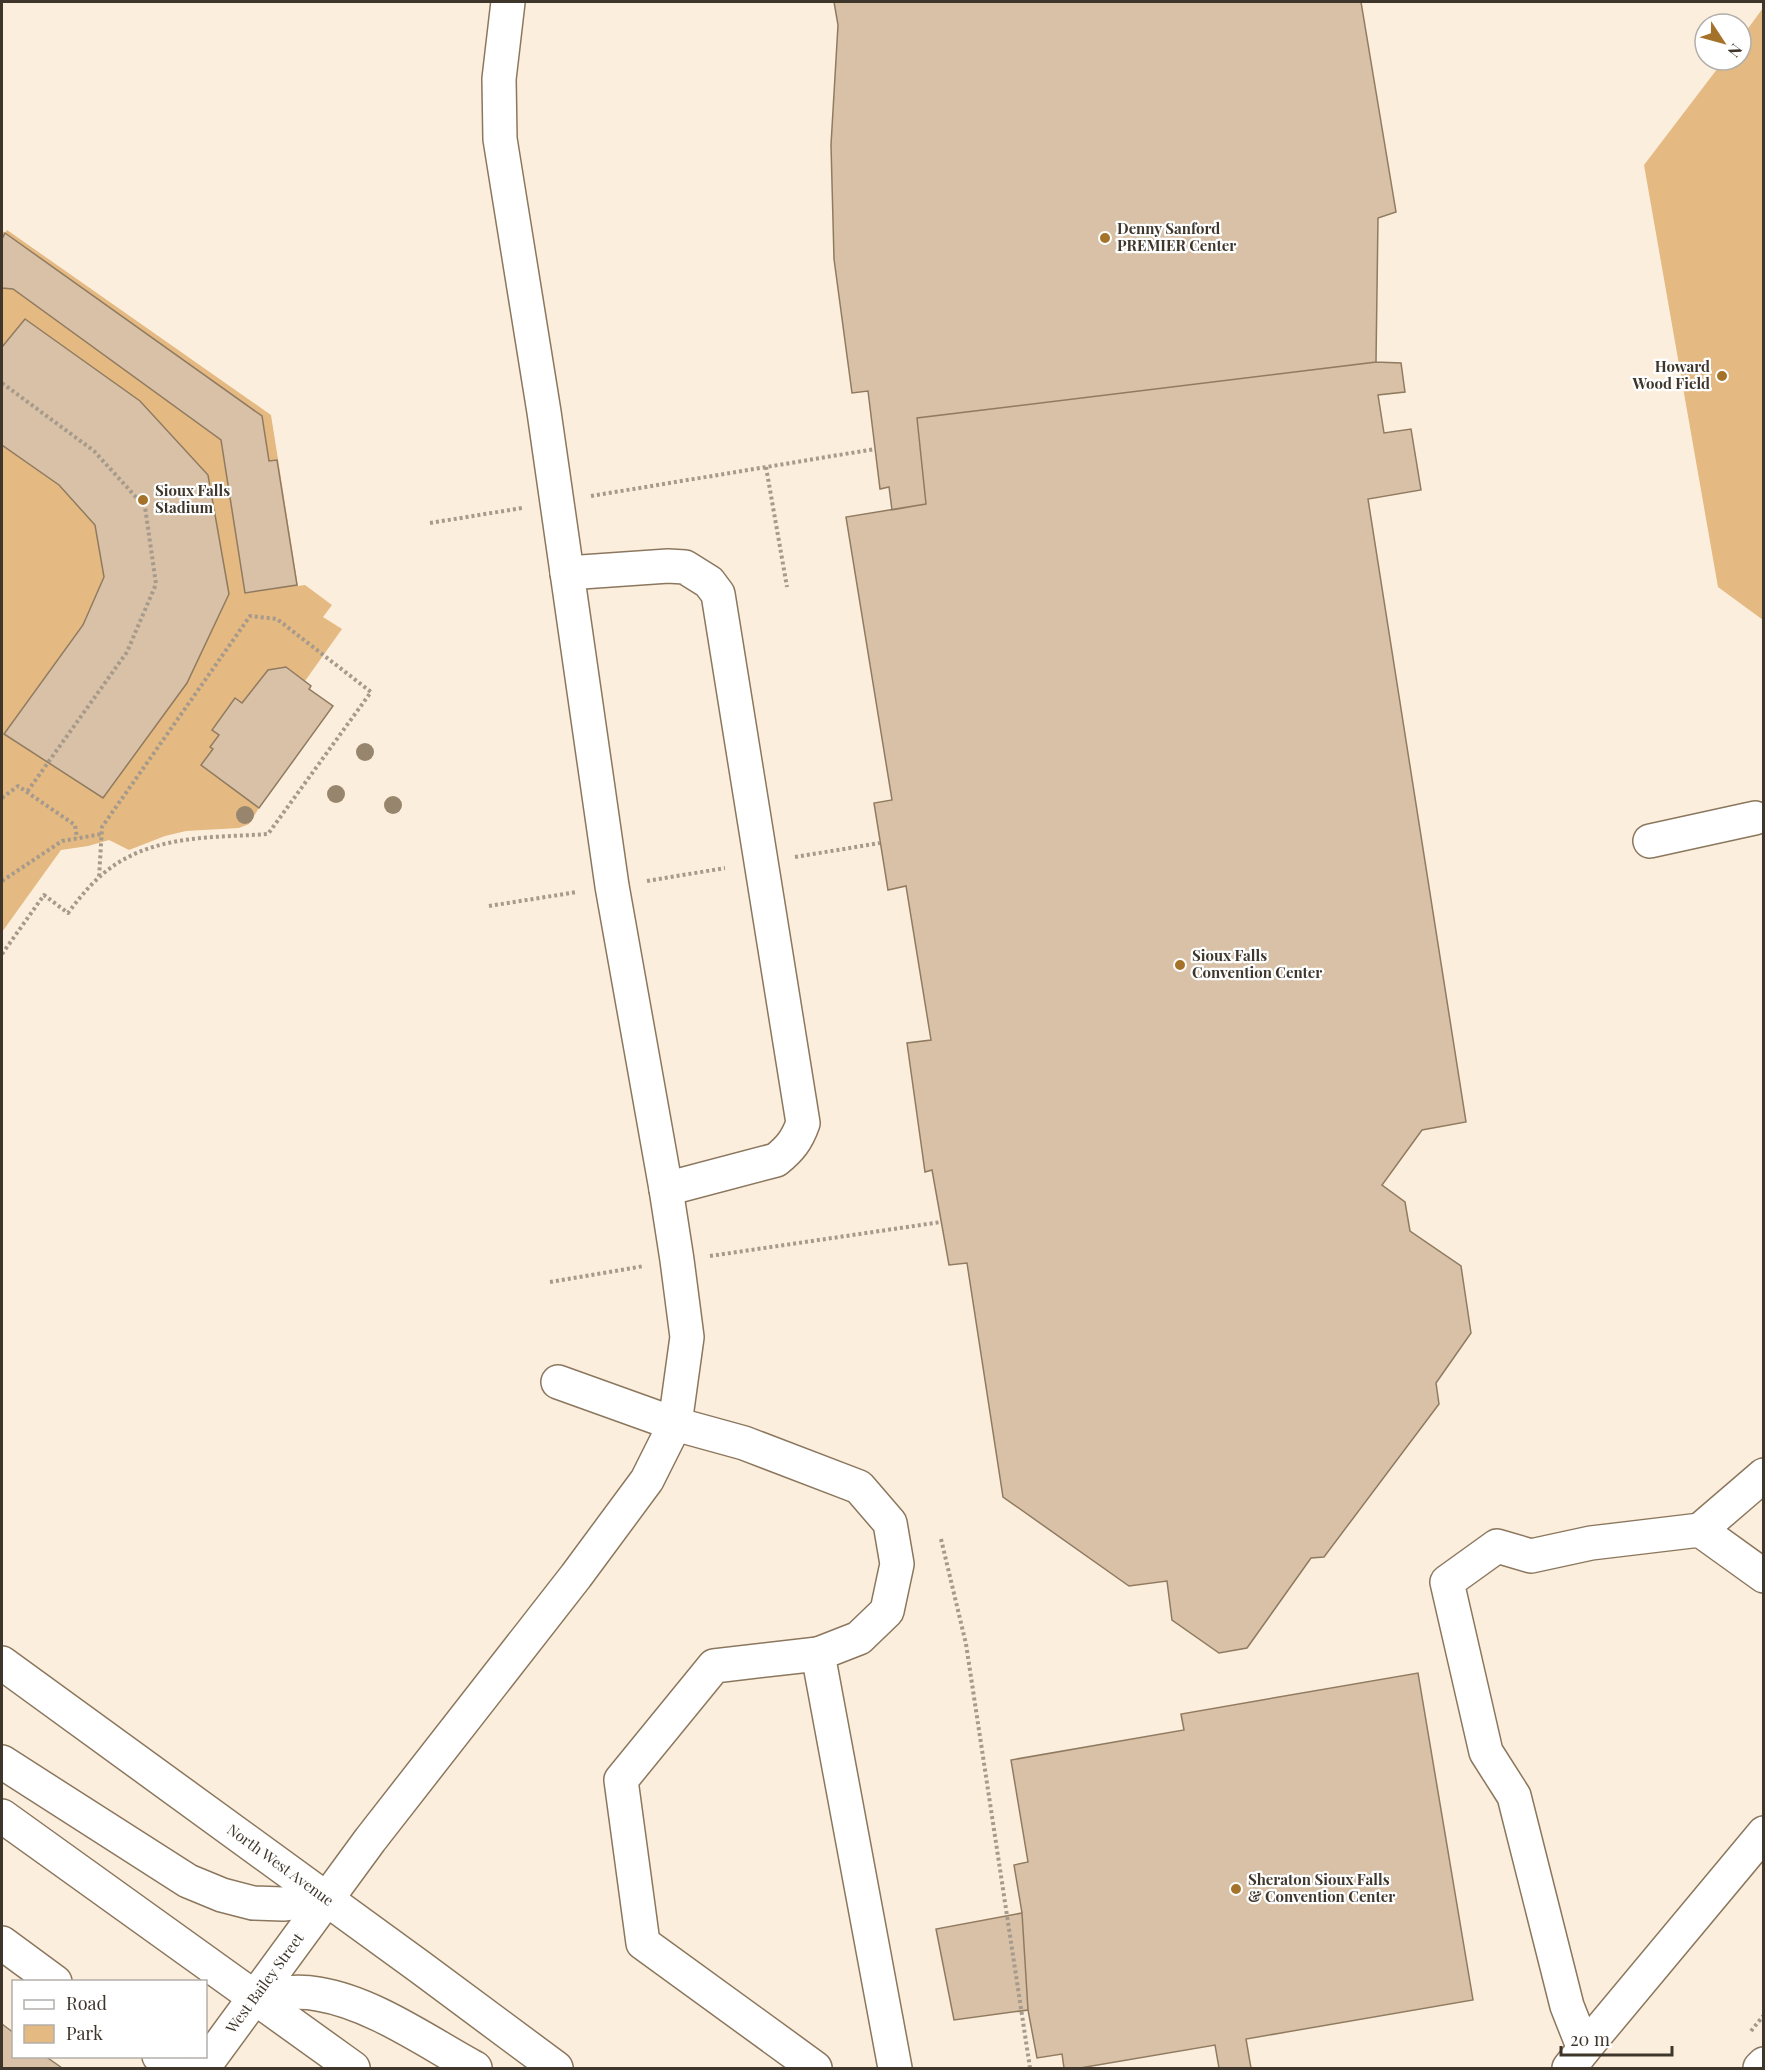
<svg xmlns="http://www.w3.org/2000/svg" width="1765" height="2070" font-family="'Playfair Display',serif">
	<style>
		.green { fill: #e4b982 }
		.building { fill: #d8c1a6; stroke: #907b61; stroke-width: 1.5 }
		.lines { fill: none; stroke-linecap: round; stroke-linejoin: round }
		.minor-casing { stroke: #8b775d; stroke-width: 36 }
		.major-casing { stroke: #8b775d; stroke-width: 36 }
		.highway-casing { stroke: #8b775d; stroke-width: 36 }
		.path { stroke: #a69a8c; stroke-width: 4; stroke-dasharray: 3 3; stroke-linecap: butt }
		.minor { stroke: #fff; stroke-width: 33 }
		.major { stroke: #fff; stroke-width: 33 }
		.highway { stroke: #fff; stroke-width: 33 }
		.tree { fill: #98856d }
		.poi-dot { fill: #a5722a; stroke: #fff; stroke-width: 2 }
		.labels { text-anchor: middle; stroke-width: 4.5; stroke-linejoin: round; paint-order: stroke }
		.poi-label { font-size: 15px; font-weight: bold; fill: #3f362b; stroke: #fff; text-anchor: start }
		.street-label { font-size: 15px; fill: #3f362b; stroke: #fff }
	</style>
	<rect width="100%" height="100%" fill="#fceedd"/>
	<path class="green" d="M1763 8V620L1718 587 1644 165 1724 60H1741V38Z
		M2 230 5 233 7 230 271 415 298 586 305 585 332 605 323 617 342 629 305 681 311 686 310 689 333 706 259 808 249 824 239 828 186 831 165 836 129 850 109 840 88 846 61 850 2 932Z"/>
	<path class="building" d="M834 2H1361L1396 212 1378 218 1376 362 917 418 926 504 892 510 889 487 880 489 868 391 852 393 834 259 831 145 838 25Z
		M5 233 262 416 269 461 277 460 297 585 245 593 221 440 13 289 2 288V239Z
		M25 319 140 401 208 475 229 594 187 683 103 798 4 734 83 625 104 577 95 525 59 485 2 445V347Z
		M1376 362 1401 363 1405 392 1378 395 1384 433 1411 429 1421 490 1368 499 1466 1122 1422 1130 1382 1185 1405 1202 1410 1231 1461 1266 1471 1333 1436 1383 1439 1404 1324 1557 1311 1558 1247 1648 1219 1653 1172 1620 1167 1581 1129 1586 1003 1497 967 1263 949 1265 932 1170 925 1172 907 1043 931 1040 906 886 888 890 874 803 892 800 846 517 926 504 917 418Z
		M286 667 311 686 309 689 333 706 259 808 201 765 213 749 210 747 219 735 212 730 235 698 242 703 268 670Z
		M1418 1673 1473 2000 1246 2039 1251 2068H1219L1215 2045 1080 2068H1064L1062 2054 1037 2058 1028 2010 1022 1913 1014 1865 1028 1862 1011 1760 1184 1730 1181 1714Z
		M1022 1913 1028 2010 954 2020 936 1929Z
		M2 2024 14 2033V2056H45L62 2068H2Z"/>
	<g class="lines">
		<defs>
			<g id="minor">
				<path d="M567 573 668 566 685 567 709 582 718 594 803 1123C797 1140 790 1149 776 1160L666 1189"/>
				<path d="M1650 841 1755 818"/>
				<path d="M558 1382 675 1424 744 1443 859 1487 890 1523 897 1564 887 1611 859 1638 818 1654 895 2068"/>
				<path d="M1700 1530 1764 1475"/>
				<path d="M2 1943 55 1982"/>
				<path d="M1584 2049 1764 1833"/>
				<path d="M159 2056 176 2068"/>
				<path id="s1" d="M203 2068 370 1840 576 1576 647 1480 675 1424 687 1337 677 1260 666 1189 612 886 544 412 500 139 499 79 508 2"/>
				<path d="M815 2068 643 1943 621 1780 714 1666 818 1654"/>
				<path d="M1569 2068 1584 2049 1567 2006 1514 1796 1486 1752 1447 1582 1497 1546 1531 1556 1591 1543 1700 1530 1764 1576"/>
			</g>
			<g id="major">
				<path id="s2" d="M2 1663 420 1967 556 2068"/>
				<path d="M2 1762 188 1881 222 1895 253 1903 283 1904 326 1899"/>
				<path d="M2 1816 353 2068"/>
				<path d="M254 1998C275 1994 296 1990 318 1994 373 2003 427 2042 475 2068"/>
			</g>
			<path id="highway" d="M1760 2068 1764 2064"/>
		</defs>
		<use href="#minor" class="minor-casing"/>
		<use href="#major" class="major-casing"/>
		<use href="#highway" class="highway-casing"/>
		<path class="path" d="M2 383 94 451 145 507 156 584 127 652 27 792
			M766 467 787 587
			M591 496 875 449
			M430 523 522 508
			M2 798 18 786 75 825 77 838
			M795 857 880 843
			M2 881 62 841 102 834
			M647 881 725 868
			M489 906 577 892
			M2 954 44 895 68 913C80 897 93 881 109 869 156 834 213 838 268 834L371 692 277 619 250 616 102 827 99 878
			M710 1256 941 1222
			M550 1282 644 1266
			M941 1539 966 1644 1030 2068
			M1751 2031 1764 2015"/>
		<use href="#minor" class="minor"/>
		<use href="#major" class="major"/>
		<use href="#highway" class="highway"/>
	</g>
	<g class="tree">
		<circle cx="365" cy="752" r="9"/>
		<circle cx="336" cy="794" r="9"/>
		<circle cx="393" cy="805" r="9"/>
		<circle cx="245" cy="815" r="9"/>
	</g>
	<g class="poi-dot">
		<circle cx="1105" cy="238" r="6"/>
		<circle cx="1722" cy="376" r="6"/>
		<circle cx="143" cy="500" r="6"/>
		<circle cx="1180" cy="965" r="6"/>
		<circle cx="1236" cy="1889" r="6"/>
	</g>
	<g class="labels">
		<g class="poi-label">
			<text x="1117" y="234">Denny Sanford<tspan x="1117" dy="17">PREMIER Center</tspan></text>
			<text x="1710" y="372" text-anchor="end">Howard<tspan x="1710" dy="17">Wood Field</tspan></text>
			<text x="155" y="496">Sioux Falls<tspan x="155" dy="17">Stadium</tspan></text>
			<text x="1192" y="961">Sioux Falls<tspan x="1192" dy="17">Convention Center</tspan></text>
			<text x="1248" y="1885">Sheraton Sioux Falls<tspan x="1248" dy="17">&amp; Convention Center</tspan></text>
		</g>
		<g class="street-label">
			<text dy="5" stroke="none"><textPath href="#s2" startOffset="344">North West Avenue</textPath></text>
			<text dy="5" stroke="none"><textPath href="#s1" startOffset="105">West Bailey Street</textPath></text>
		</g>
	</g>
	<rect width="1765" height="2070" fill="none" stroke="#3f362b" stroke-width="6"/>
	<rect x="12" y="1980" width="195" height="78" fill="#ffffff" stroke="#b2afaa" stroke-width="1.5"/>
	<rect x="24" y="2000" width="30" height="9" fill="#ffffff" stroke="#b2afaa" stroke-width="1.5"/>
	<text x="66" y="2010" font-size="18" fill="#3f362b">Road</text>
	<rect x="24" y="2025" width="30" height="18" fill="#e4b982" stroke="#b2afaa" stroke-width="1.5"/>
	<text x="66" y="2040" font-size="18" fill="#3f362b">Park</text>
	<g transform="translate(1723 42) rotate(126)"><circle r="28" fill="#ffffff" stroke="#b2afaa" stroke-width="1.5"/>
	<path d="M0-4.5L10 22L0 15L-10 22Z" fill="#a5722a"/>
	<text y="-9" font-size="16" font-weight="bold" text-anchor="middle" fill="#3f362b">N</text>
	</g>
	<path d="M1561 2046v9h111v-9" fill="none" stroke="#3f362b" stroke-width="3"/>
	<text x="1570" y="2046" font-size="18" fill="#3f362b" stroke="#ffffff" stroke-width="4.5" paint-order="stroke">20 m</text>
</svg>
